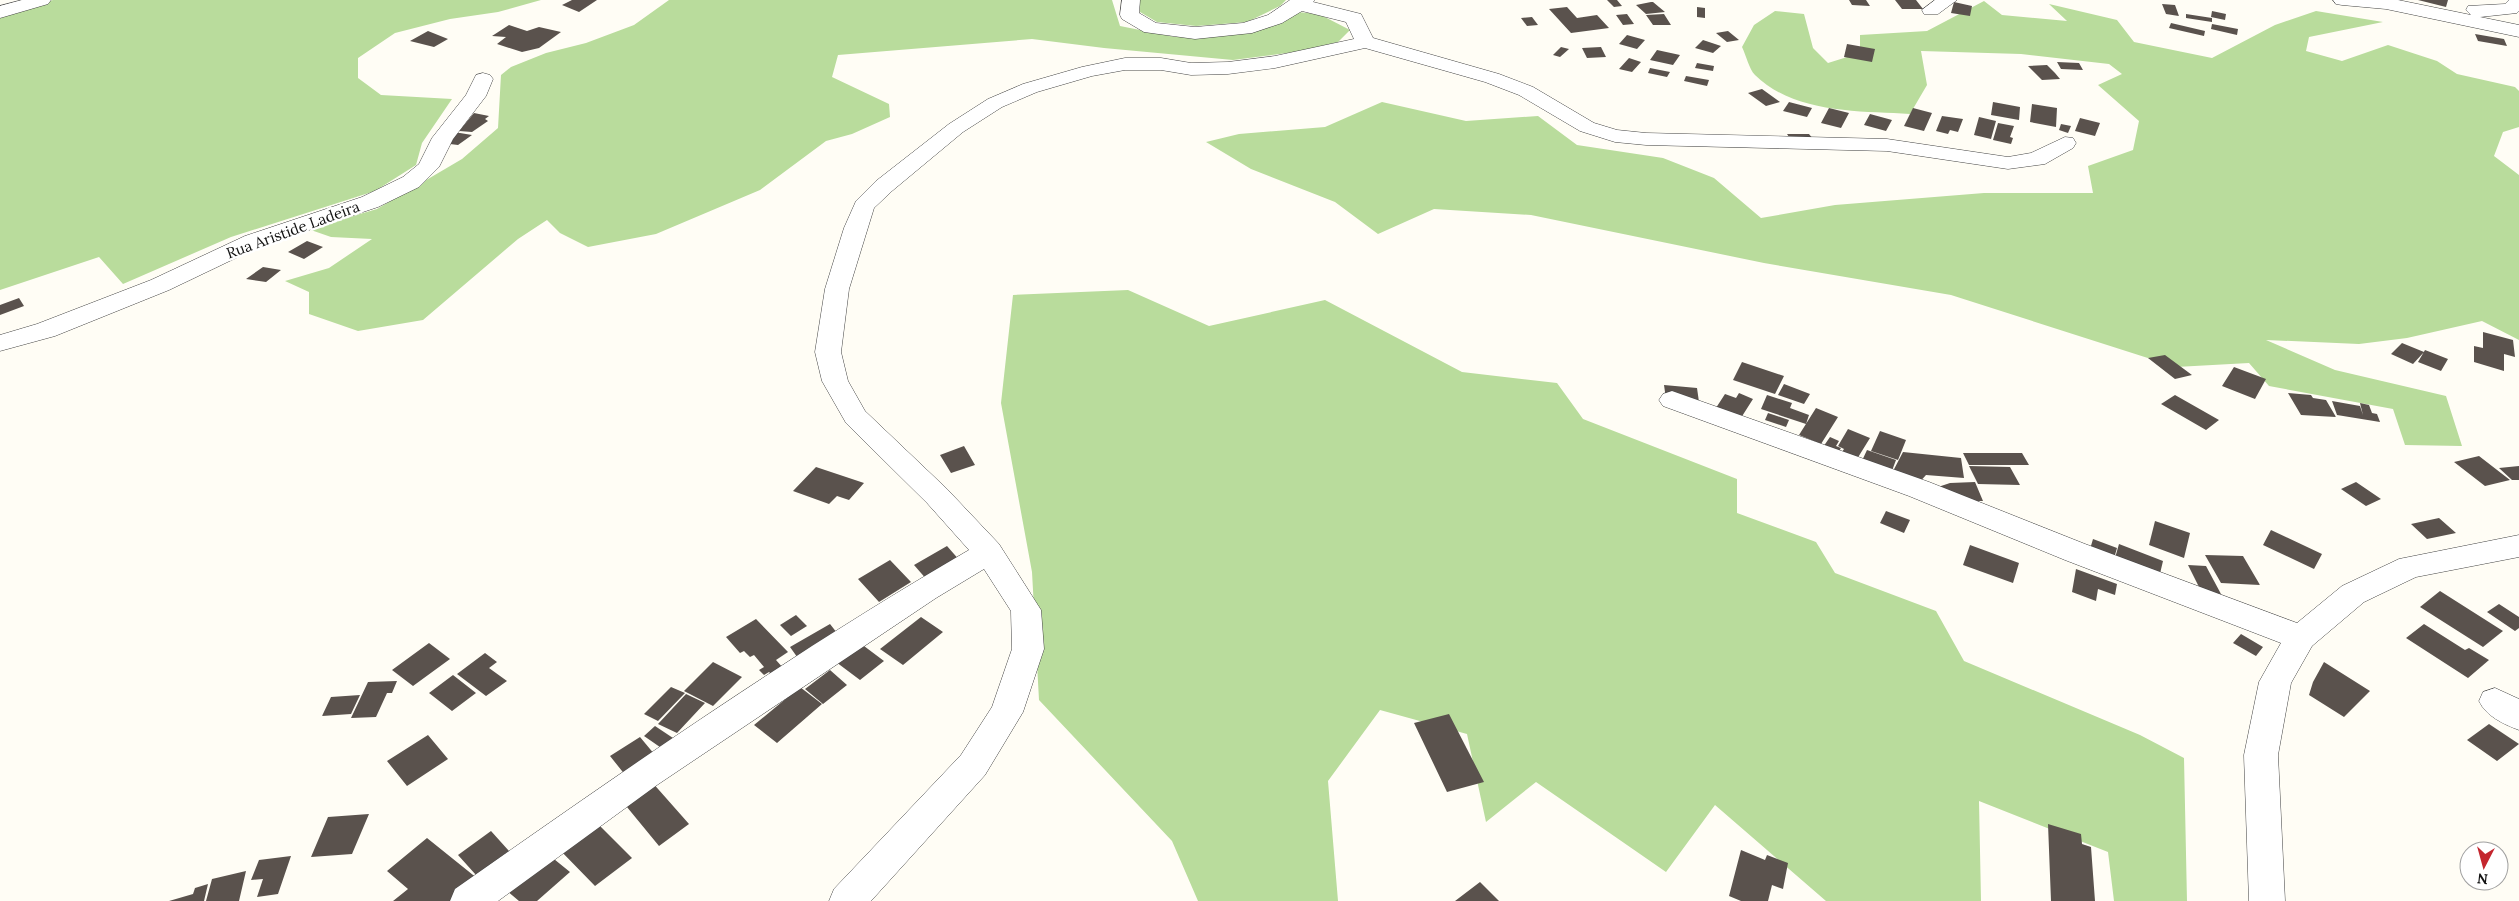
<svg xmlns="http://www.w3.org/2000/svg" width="2519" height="901" font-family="Lora,serif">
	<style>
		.forest { fill: #b9dc9c }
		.building { fill: #5a524d }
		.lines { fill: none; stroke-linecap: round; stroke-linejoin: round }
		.minor-casing { stroke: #444; stroke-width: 1 }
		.minor { fill: #fff; fill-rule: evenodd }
		.labels { text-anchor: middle; stroke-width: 5; stroke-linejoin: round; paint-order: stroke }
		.street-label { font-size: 15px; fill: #111; stroke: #fff }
	</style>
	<rect width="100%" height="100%" fill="#fffdf5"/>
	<path class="forest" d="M53 0H541L498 12 450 19 395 33 358 58V78L381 95 452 99 422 143 416 165 375 191 231 237 123 284 99 257 0 290V16Z
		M669 0H1112L1120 26 1175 37 1246 32 1297 12 1319 14 1350 30 1338 42 1302 51 1233 60 1104 48 1032 39 838 55 832 77 889 104 890 117 852 134 826 141 760 190 656 234 588 247 560 233 547 220 518 239 423 320 358 331 309 314V292L285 281 329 268 372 239 331 237 308 229 377 209 462 159 498 128 501 75 511 67 546 53 586 43 634 25Z
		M1140 0H1286L1280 6 1247 22 1196 26 1157 22 1140 12Z
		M1984 1 2002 15 2067 21 2049 4 2117 20 2134 42 2212 58 2275 25 2316 11 2383 22 2309 37 2306 51 2342 61 2388 45 2437 61 2457 74 2515 87 2519 91V127L2503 132 2494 156 2519 175V340L2482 321 2407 338 2359 344 2266 340 2335 370 2446 396 2462 446 2405 445 2393 409 2269 386 2249 363 2176 367 1951 295 1764 263 1531 215 1434 209 1378 234 1335 202 1251 169 1206 142 1239 134 1325 127 1382 102 1466 121 1538 116 1577 145 1663 158 1714 178 1761 218 1835 205 1984 193H2093L2088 166 2133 150 2139 121 2098 85 2122 74 2109 64 2021 54 1921 51 1927 85 1910 114C1859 111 1795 114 1755 75 1749 69 1746 55 1742 47L1754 25 1775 11 1804 14 1813 48 1828 63 1860 53V35L1927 31Z
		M1128 290 1209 326 1325 300 1462 372 1557 383 1583 419 1737 479V513L1816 542 1835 573 1936 611 1964 661 2140 735 2184 758 2187 901H2114L2108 852 1979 801 1981 901H1826L1715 805 1666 872 1536 782 1486 822 1467 734 1380 710 1328 781 1338 901H1198L1172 841 1039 700 1032 572 1001 403 1013 295Z"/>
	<path class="building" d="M572 0H597L579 12 562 5Z
		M1607 0H1617L1622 6 1614 7Z
		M1849 0H1866L1870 6 1852 5Z
		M1895 0H1916L1923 9H1902Z
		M2418 0H2448L2446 7Z
		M1651 2H1653L1665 12 1646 14 1636 5Z
		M1954 2 1972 6 1970 16 1951 13Z
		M2162 4 2175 5 2179 16 2166 14Z
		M1567 7 1577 18 1597 15 1609 28 1571 33 1549 9Z
		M1697 7 1705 8V18L1697 17Z
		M2212 11 2226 14 2225 20 2211 17Z
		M1627 14 1634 24 1623 25 1616 15Z
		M1664 14 1671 25H1653L1646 15Z
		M2186 14 2212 18V22L2186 18Z
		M1532 17 1538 25 1527 26 1521 18Z
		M2171 23 2205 31 2204 36 2169 28Z
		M2212 24 2238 29 2237 35 2211 29Z
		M509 25 527 31 539 27 561 32 539 48 522 52 497 44 506 37 492 36Z
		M428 31 448 39 434 47 410 41Z
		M1728 31 1739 40 1727 42 1716 33Z
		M2475 34 2504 39 2507 46 2478 41Z
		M1627 35 1645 40 1637 49 1619 44Z
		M1703 40 1721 46 1713 53 1695 48Z
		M1847 44 1875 49 1872 62 1844 57Z
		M1561 47 1569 49 1560 57 1553 55Z
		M1601 47 1606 57 1587 58 1582 48Z
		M1657 50 1680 55 1673 65 1650 60Z
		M1629 58 1641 62 1632 72 1619 69Z
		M2057 62 2079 63 2083 70 2061 69Z
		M1697 63 1714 66 1713 71 1695 68Z
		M2047 65 2055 73 2060 79 2042 80 2028 66Z
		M1650 68 1670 72 1667 77 1648 73Z
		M1686 76 1709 80 1707 86 1684 81Z
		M1762 89 1780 102 1766 106 1748 93Z
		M1789 102 1812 108 1807 117 1783 111Z
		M1993 102 2020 107 2019 120 1991 115Z
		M2032 104 2057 108 2056 127 2030 122Z
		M1829 108 1849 113 1841 128 1821 123Z
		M1913 108 1932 113 1924 131 1904 126Z
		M474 113 489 116 485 119 488 121 472 132 459 131Z
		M1870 114 1892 120 1886 131 1864 125Z
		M1942 116 1963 119 1958 132 1950 130 1948 134 1936 131Z
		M1979 117 1996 121 1991 139 1974 135Z
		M2080 118 2100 123 2095 136 2075 131Z
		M1998 123 2014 126 2010 137 2013 138 2011 144 1993 140Z
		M2061 124 2071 126 2068 133 2059 130Z
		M451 133H460L472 135 458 145 442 143Z
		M1787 134H1809L1813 139 1791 140Z
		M307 241 323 247 304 259 288 252Z
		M263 267 281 270 266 282 246 279Z
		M19 298 24 306 0 315V305Z
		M2483 332 2513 340 2515 357 2504 354V371L2474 362V346L2483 348Z
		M2402 343 2424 352 2413 364 2391 354Z
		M2425 350 2448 359 2441 371 2418 362Z
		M2165 355 2192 375 2175 379 2148 358Z
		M1742 362 1784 376 1775 394 1733 380Z
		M2234 367 2266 379 2255 399 2222 386Z
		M1784 384 1810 394 1804 404 1778 395Z
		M1664 385 1697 388 1699 402 1666 399Z
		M1739 393 1753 399 1739 421 1714 411 1725 394 1736 398Z
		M2288 393 2311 395 2313 398 2326 400 2336 417 2301 415Z
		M1767 395 1792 403 1790 408 1809 415 1806 424 1761 409Z
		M2175 395 2219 420 2206 430 2161 404Z
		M2332 401 2360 406 2363 415 2360 403 2369 405 2372 413 2377 414 2380 422 2337 415Z
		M1816 408 1838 417 1821 444 1799 435Z
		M1768 413 1789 420 1786 427 1765 420Z
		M1848 429 1870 438 1857 459 1842 452 1844 449 1838 446Z
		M1880 431 1906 440 1898 460 1871 451Z
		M1830 437 1839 441 1836 446 1841 448 1836 456 1821 450Z
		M964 446 975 465 951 473 940 455Z
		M1867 450 1896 460 1890 476 1860 465Z
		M1903 452 1961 458 1964 478 1926 475 1917 485 1891 475Z
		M1963 453H2022L2029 465H1969Z
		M2479 456 2510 480 2485 486 2454 462Z
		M1969 466 2010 467 2020 485 1978 484Z
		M2519 466V480H2512L2499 468Z
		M816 467 864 483 849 500 837 496 829 504 793 491Z
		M1975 482 1983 501H1979L1976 510 1935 488 1950 483Z
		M2356 482 2381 499 2366 506 2341 489Z
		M1886 511 1910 520 1904 533 1880 523Z
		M2439 518 2456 533 2427 539 2411 524Z
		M2155 521 2190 533 2184 558 2149 545Z
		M2271 530 2322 554 2314 569 2263 545Z
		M2093 539 2117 548 2113 562 2088 556Z
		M2119 544 2163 561 2158 582 2113 565Z
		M1970 545 2019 563 2013 583 1963 565Z
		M947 546 961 562 928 581 914 565Z
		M2205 555 2243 556 2260 585 2221 583Z
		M890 560 911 582 879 602 858 579Z
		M2188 565 2206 566 2221 594 2202 593Z
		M2076 569 2117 584 2115 595 2098 589 2096 601 2072 592Z
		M2440 591 2503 631 2483 647 2420 607Z
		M2499 604 2519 617V628L2515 631 2487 612Z
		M796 615 807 626 791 636 780 625Z
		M921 617 943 632 903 665 880 649Z
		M756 619 788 652 776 660 784 669 773 676 769 672 764 675 759 670 764 667 754 655 750 657 744 651 740 653 726 637Z
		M830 624 841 638 800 661 790 647Z
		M2424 624 2465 650 2469 648 2489 660 2468 678 2406 638Z
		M2241 634 2263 647 2256 656 2233 643Z
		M429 643 450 659 413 686 392 670Z
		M860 643 884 661 860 680 836 662Z
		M485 653 497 662 489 668 507 681 486 696 457 674Z
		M713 662 742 677 713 706 684 691Z
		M2324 662 2370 691 2344 717 2309 695 2313 682Z
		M830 670 847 685 823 704 805 689Z
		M453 675 476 693 452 711 429 693Z
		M397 681 392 693H387L376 717 351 718 368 682Z
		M671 687 685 693 658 721 644 714Z
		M800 687 822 704 777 743 754 725Z
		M686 694 705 703 677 733 658 724Z
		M360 695 351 714 322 716 331 697Z
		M1449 714 1484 782 1447 792 1414 723Z
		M2489 724 2519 744 2497 761 2467 740Z
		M655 726 682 744 670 754 644 736Z
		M428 735 448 759 407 786 387 761Z
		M640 737 660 761 630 781 610 756Z
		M651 781 689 824 659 846 622 801Z
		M369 814 352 854 311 857 328 817Z
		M593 819 632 858 595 886 557 847Z
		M2048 824 2081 834 2082 844 2091 847 2095 901H2051Z
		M491 831 509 851 476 875 458 855Z
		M427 838 478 879 452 901H393L408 889 387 871Z
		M1741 850 1765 860 1767 855 1788 863 1783 889 1772 885 1768 901H1741L1729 896Z
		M549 855 570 872 537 901H519L507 891Z
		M291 856 278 894 257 897 263 879 251 880 259 860Z
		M246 871 239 901H206L212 879Z
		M1480 882 1499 901H1455Z
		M208 884 204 901H169L193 894 195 888Z"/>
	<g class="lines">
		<defs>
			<path id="minor" d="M22 0H51L48 4 0 18V6Z
				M1122 0H1140L1139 13 1156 23 1195 27 1243 23 1268 15 1290 0H1315L1313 2 1361 14 1373 38 1499 74 1533 87 1594 123 1617 130 1646 133 1887 139 2008 157 2031 153 2065 137 2073 138 2076 143 2073 148 2045 164 2008 169 1887 151 1646 145 1615 142 1580 131 1519 95 1485 82 1365 48 1275 68 1228 74 1191 75 1161 70H1125L1092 76 1037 92 1002 107 963 132 892 191 874 208 849 289 841 352 848 381 865 411 947 489 999 544 1041 610 1044 649 1023 712 985 775 871 901H829L834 889 961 755 992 707 1012 649 1011 611 984 569 936 598 657 785 498 901H450L455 889C623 771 792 653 969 550L927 503 846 423 822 381 815 352 825 289 844 228 856 201 876 181 949 124 988 99 1023 84 1082 67 1125 58H1161L1191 63 1228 62 1275 56 1354 39 1346 22 1302 11 1282 23 1252 33 1195 39 1144 32 1122 19 1120 15Z
				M1935 0H1957L1938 14H1924L1922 10Z
				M2333 0H2398L2471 15 2466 10 2468 6 2505 4 2509 0H2519V11L2517 13 2480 17 2519 25V37L2386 9 2342 5 2336 4Z
				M483 73 490 75 493 79 486 96 453 139 439 167 419 187 378 207 261 246 169 290 55 336 0 351V335L37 324 151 280 245 236 362 197 403 177 419 164 432 138 466 95 476 75Z
				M1672 391 1929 482 2085 544 2297 623 2342 586 2399 559 2519 535V557L2416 577 2364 602 2312 646 2291 683 2278 755 2285 901H2249L2244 755 2259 682 2281 643 2065 560 1909 496 1663 406 1659 400 1663 394Z
				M2495 688 2519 699V730C2503 724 2486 716 2479 701L2483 692Z"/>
		</defs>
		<use href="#minor" class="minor-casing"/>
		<use href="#minor" class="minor"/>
	</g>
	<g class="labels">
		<g class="street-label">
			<text transform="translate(293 230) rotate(-20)" y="5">Rua Aristide Ladeira</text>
		</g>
	</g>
	<g transform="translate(2484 866) rotate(186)"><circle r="24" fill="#ffffff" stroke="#a0a0a0"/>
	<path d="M0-4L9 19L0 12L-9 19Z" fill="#c4262e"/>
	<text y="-8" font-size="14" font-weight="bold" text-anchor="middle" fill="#111111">N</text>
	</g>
</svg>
